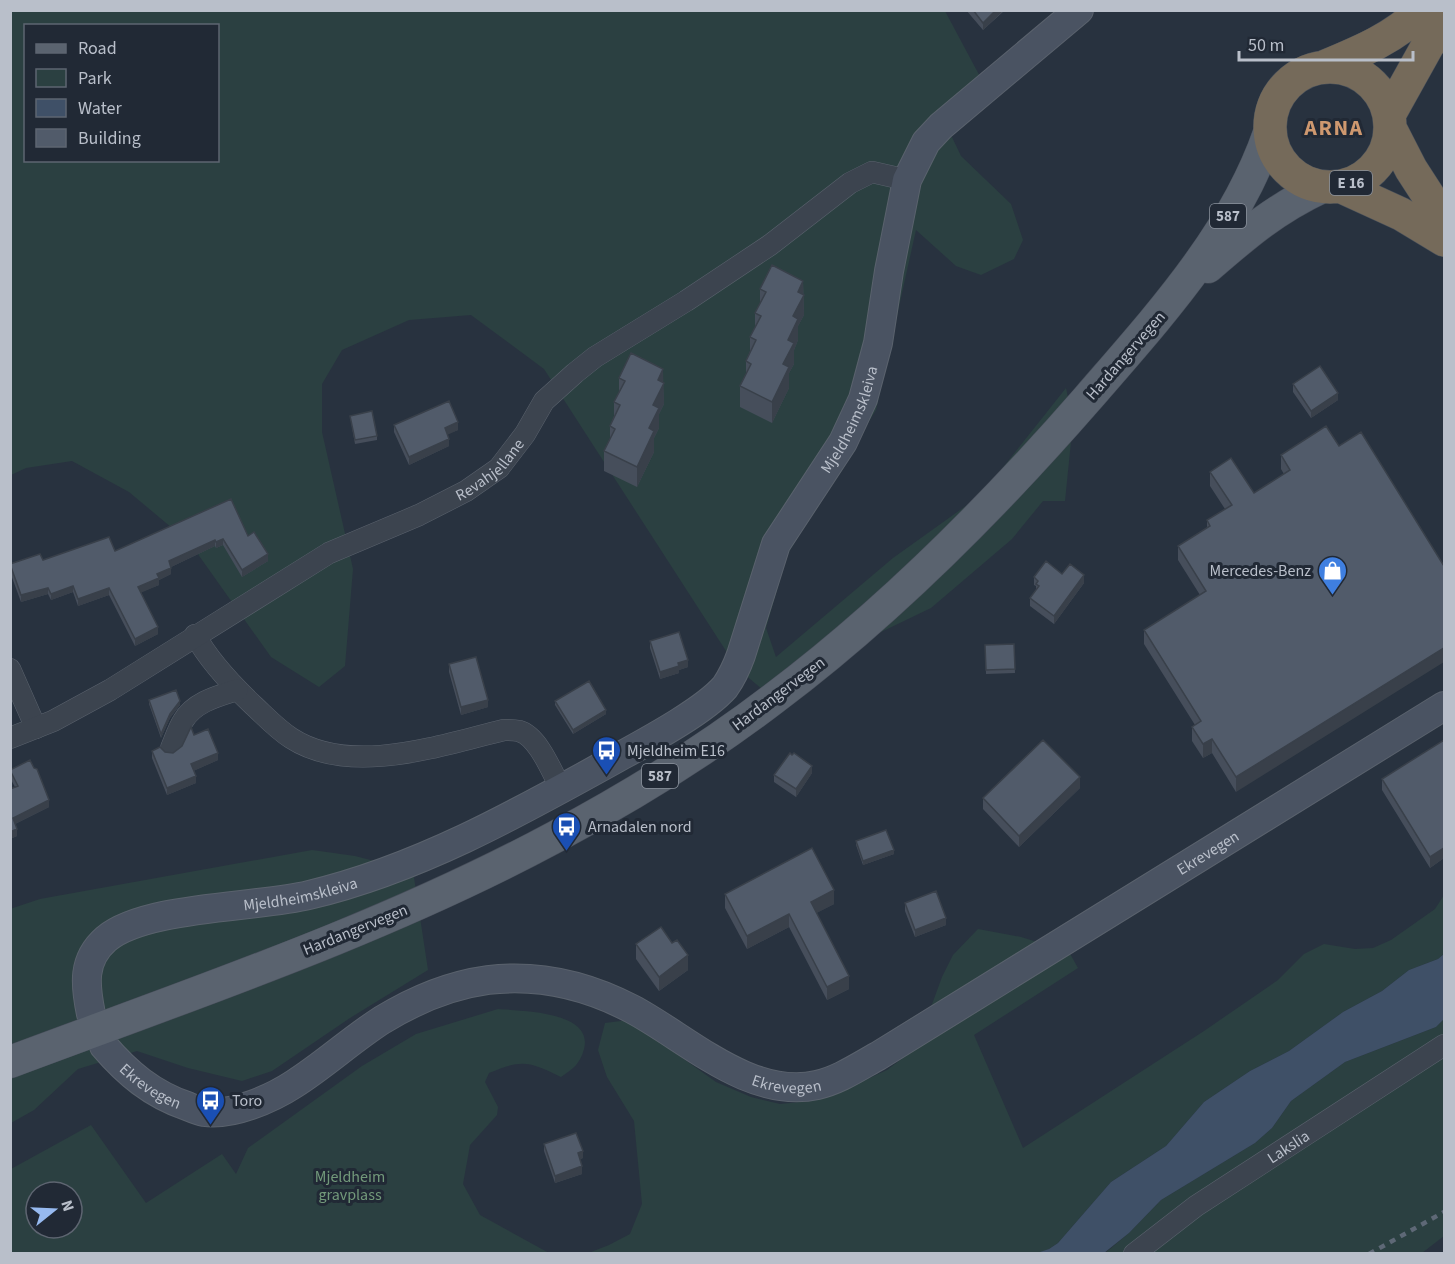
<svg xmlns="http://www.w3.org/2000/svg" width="1455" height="1264" font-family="'Source Sans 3',sans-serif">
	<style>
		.green { fill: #2b4041; fill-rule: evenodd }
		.water { fill: #3f5067 }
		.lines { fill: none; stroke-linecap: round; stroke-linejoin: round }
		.street-casing { stroke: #5a626d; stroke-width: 22 }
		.secondary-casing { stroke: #5a626d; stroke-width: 30 }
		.primary-casing { stroke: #464d59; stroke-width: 33 }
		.highway-casing { stroke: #474f5a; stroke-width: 34 }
		.street { stroke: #3c444f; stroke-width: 21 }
		.secondary { stroke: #4a5362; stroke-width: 28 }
		.primary { stroke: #5a636f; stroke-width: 32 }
		.highway { stroke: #756a5a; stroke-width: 33 }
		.rail { stroke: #5e6876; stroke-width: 4.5; stroke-dasharray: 6 6; stroke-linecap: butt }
		.wall { fill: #464e5b }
		.shaded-wall { fill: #39404a }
		.building { fill: #515b6a; stroke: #39404a; stroke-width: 1.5 }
		.labels { text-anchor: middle; stroke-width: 6; stroke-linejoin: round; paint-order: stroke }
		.shield { fill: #212935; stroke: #8b929d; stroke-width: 1.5 }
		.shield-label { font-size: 15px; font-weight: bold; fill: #b9bfca }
		.street-label { font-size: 16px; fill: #b9bfca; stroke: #212935 }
		.poi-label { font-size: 16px; fill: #b9bfca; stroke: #212935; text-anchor: start }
		.park-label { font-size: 16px; fill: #72997a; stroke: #212935 }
		.district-label { font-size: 22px; font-weight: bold; letter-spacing: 1.5px; fill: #ce986f; stroke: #212935 }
	</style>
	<rect width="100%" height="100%" fill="#28323f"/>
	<path class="green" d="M11 11H945L992 99 951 135 961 156 1011 204 1023 240 1014 259 981 275 956 266 916 230 876 410 787 555 766 628 776 657 893 558 981 495 1066 388 1073 422 1065 501H1043L1012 539 931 608 852 646 776 701 737 668 544 369 471 315 409 320 342 350 322 384V432L353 569 345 666 319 687 271 657 190 543 129 492 72 461 26 468 11 475ZM26 26H218V160H26Z
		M312 850 355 856 413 871 428 970 350 1018 272 1071 242 1081 188 1068 137 1051 78 1069 34 1110 11 1123 10 909 40 899Z
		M1444 895V954L1438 959 1409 970 1382 991 1343 1012 1289 1051 1250 1071 1204 1102 1166 1146 1111 1182 1058 1243 1049 1249 1037 1254H586L609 1245 630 1234 642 1204 634 1121 607 1077 598 1050 605 1023 629 1020 716 1082 751 1097 780 1104 810 1101 839 1092 887 1070 916 1048 942 977 953 955 978 929 1021 937 1069 952 1078 968 974 1035 1023 1148 1204 1031 1278 980 1304 954 1324 944 1355 949 1373 948 1391 940 1435 909Z
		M498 1009C520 1011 594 1011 584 1049 580 1064 573 1069 561 1077 529 1061 522 1059 489 1073L485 1082 498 1107 497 1115 470 1145 463 1184 480 1215 549 1253H11V1169L91 1125 146 1203 222 1154 236 1174 248 1148 362 1066 416 1034ZM36 1192H72V1228H36Z
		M1444 1019V1236L1422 1253 1104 1254 1129 1233 1161 1200 1255 1143 1272 1128 1291 1101 1345 1062 1436 1027Z"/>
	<path class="water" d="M1444 954V1019L1436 1027 1345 1062 1291 1101 1272 1128 1255 1143 1161 1200 1129 1233 1104 1253H1037L1049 1249 1058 1243 1111 1182 1166 1146 1204 1102 1250 1071 1289 1051 1343 1012 1382 991 1409 970 1438 959Z"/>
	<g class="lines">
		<defs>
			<g id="street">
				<path d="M195 635C209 661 232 685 253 705 265 716 277 729 291 738 351 777 441 745 504 730 508 730 514 730 519 731 538 736 552 772 561 789"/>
				<path d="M10 669 36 728"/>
				<path id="s1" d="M10 738 53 721 110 690 329 553 419 515 466 491 499 468 525 434 544 401 575 373 595 357 686 301 770 245 850 183 872 172 907 180"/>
				<path d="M171 748C175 739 178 729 183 721 194 702 218 696 237 690"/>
				<path id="s2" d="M1134 1254 1196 1206 1444 1045"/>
			</g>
			<g id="secondary">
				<path id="s3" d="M91 1014C85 985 82 960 106 939 145 906 256 908 309 895 419 869 520 812 619 757 648 741 704 711 725 687 732 677 737 666 741 655L776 544 843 442 863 399 878 343 889 271 907 180 926 142 941 126 1079 10"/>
				<path id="s4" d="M104 1046C127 1073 152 1094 187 1106 192 1108 198 1111 204 1112 232 1116 271 1099 294 1084 324 1065 351 1040 382 1020 413 1001 451 985 488 980 538 974 588 986 632 1009 687 1038 750 1100 817 1085 839 1080 858 1067 878 1056L1444 706"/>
			</g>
			<path id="primary" d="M1208 267C1246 234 1275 209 1322 187
				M10 1062C194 993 382 930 555 837 630 797 705 751 773 699 889 612 993 507 1088 398 1157 318 1234 235 1269 133"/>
			<path id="highway" d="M1326 66C1360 52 1396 37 1422 10
				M1270 127a60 60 0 1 1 120 0a60 60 0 1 1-120 0Z
				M1389 115 1428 45 1444 25
				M1390 128 1411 169 1444 220
				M1342 187 1401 214 1444 240"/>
		</defs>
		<use href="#street" class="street-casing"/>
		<use href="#secondary" class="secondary-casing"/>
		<use href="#primary" class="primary-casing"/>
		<use href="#highway" class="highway-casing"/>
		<use href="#street" class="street"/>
		<use href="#secondary" class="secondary"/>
		<use href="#primary" class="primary"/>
		<use href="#highway" class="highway"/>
		<path class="rail" d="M1369 1254 1444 1212"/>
	</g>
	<path class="wall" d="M966 10H1004V11L983 30Z
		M803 281 804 315 798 326V340L794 350V364L789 373V388L772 423 740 407V386L746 376V361L750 351V337L755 328V313L760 303V289Z
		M619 378 663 383 664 404 659 414V428L654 438V452L637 487 604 471V451L610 440V426L614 416V402L619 392Z
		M1293 384 1338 400 1311 418 1293 392Z
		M350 416 377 436V440L355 444Z
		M394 425 458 430 447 434 449 446 409 465 394 432Z
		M1326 426 1236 792 1212 753 1203 758 1192 741V727L1195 725 1144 644V630L1200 595 1178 560V546L1207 528V520L1225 509 1210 486V472L1254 493 1284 474 1281 469V455Z
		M248 536 268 561 242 577 223 545 216 548 215 546 171 567V574L159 580V585L141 592 158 634 135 646 109 595 78 606 73 592 51 600 48 594 21 602 10 572V564Z
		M1062 574 1084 583 1054 624 1030 606V598L1036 590V586L1034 585V577Z
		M650 641 688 667 679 670V673L660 679 650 648Z
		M1014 644 1015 673 986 674 985 645Z
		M449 664 488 707 461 715 449 672Z
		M149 700 180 705 170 718 161 738 149 704Z
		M555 701 606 714 573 734 555 705Z
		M194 735 218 760 193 771 196 783 167 795 152 758V751L173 753 182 746Z
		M1444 740V858L1430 868 1382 790V779Z
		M10 770 49 807 15 824 17 836 10 839 15 787 10 778Z
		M812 773 796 797 774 782V775Z
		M1080 788 1019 847 983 809V798Z
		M856 841 894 854 863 865 856 845Z
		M725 894 834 904 816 913 849 989 827 1000 789 927 747 949 725 908Z
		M905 903 946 925 915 937 905 911Z
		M636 944 688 970 659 991 636 959Z
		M544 1144 583 1158 580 1159 582 1174 555 1183 544 1151Z"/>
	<path class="shaded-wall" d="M996 10H1004L983 30V23Z
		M803 281 804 315 798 326V340L794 350V364L789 373V388L772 423V402L783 364 798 292Z
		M663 369 664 404 659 414V428L654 438V452L637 487V467L649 428 658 380Z
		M1338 393V400L1311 418V411Z
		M458 422V430L445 436V428Z
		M449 439V446L409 465V457Z
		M223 539V545L216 548V542Z
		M215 540V546L169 568V561Z
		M268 554V561L242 577V570Z
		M171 568V574L159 580V585L138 594V587L157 574Z
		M1084 575V583L1054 624V616Z
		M73 586V592L51 600V594Z
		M48 588V594L21 602V595Z
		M109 588V595L78 606V599Z
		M158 627V634L135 646V639Z
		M1444 648V662L1236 792V777Z
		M688 660V667L679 670V673L660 679V672L678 663Z
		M488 700V707L461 715V707Z
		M180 701V705L170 718 161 738V734L170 714Z
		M606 710V714L573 734V730Z
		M1212 739V753L1203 758V744Z
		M218 753V760L191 772V764Z
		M812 766V773L796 797V789Z
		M196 776V783L167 795V788Z
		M1080 777V788L1019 847V836Z
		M49 800V807L13 825V818Z
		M17 829V836L10 839V832Z
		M1444 848V858L1430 868V857Z
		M894 850V854L863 865V861Z
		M834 890V904L811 916V902Z
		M789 914V927L747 949V936Z
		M946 918V925L915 937V930Z
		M688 955V970L659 991V977Z
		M849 976V989L827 1000V987Z
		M583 1151V1158L578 1160V1153Z
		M582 1166V1174L555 1183V1176Z"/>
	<path class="building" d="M973 10H996L983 23Z
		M772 265 803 281 798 292 804 295 793 316 798 319 788 340 794 343 783 364 789 367 772 402 740 386 751 364 746 361 756 340 750 337 761 316 755 313 766 292 760 289Z
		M631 353 663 369 658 380 664 383 653 405 659 408 649 428 654 431 637 467 604 451 615 429 610 426 620 405 614 402 625 381 619 378Z
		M1320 366 1338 393 1311 411 1293 384Z
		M449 401 458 422 445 428 449 439 409 457 394 425Z
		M372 411 377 436 355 440 350 416Z
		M1326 426 1339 446 1361 432 1444 566V648L1236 777 1212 739 1203 744 1192 727 1201 721 1144 630 1206 591 1178 546 1210 526 1207 520 1232 505 1210 472 1231 458 1254 493 1290 470 1281 455Z
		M231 499 248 536 254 532 268 554 242 570 223 539 216 542 215 540 169 561 171 568 157 574 159 578 138 587 158 627 135 639 109 588 78 599 73 586 51 594 48 588 21 595 10 564 40 554 43 560 109 537 115 551Z
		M1046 561 1062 574 1070 564 1084 575 1054 616 1030 598 1039 586 1036 584 1038 581 1034 577Z
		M679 632 688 660 678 663 679 666 660 672 650 641Z
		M1014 644 1015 669 986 670 985 645Z
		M476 657 488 700 461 707 449 664Z
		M589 681 606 710 573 730 555 701Z
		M176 690 180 701 170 714 161 734 149 700Z
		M191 727 194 735 208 729 218 753 191 764 196 776 167 788 152 751 160 747 165 752 173 753 182 746Z
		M1043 740 1080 777 1019 836 983 798Z
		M1444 740V848L1430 857 1382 779Z
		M790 753 792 755 794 753 812 766 796 789 774 775Z
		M30 760 34 768 37 769 49 800 13 818 17 829 10 832V789L18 786 10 770Z
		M886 830 894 850 863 861 856 841Z
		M812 848 834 890 811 902 849 976 827 987 789 914 747 936 725 894Z
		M936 891 946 918 915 930 905 903Z
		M661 927 672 943 677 940 688 955 659 977 636 944Z
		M576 1133 583 1151 578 1153 582 1166 555 1176 544 1144Z"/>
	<defs>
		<symbol id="shop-pin" viewBox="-11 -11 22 30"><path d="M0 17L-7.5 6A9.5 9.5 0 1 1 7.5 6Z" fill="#3f7fe0" stroke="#212935"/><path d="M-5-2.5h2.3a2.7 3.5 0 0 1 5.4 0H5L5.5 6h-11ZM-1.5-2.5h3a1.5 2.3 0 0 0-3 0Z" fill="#fff"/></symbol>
		<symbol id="bus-pin" viewBox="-11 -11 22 30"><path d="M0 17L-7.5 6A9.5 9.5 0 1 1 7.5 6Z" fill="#1a4fb4" stroke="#212935"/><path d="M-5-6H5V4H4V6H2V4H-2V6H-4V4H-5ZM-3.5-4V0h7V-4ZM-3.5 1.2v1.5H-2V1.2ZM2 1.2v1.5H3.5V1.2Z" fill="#fff"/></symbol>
	</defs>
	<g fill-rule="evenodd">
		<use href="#shop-pin" x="1316" y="554" width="33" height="45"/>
		<use href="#bus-pin" x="590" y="734" width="33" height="45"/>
		<use href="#bus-pin" x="550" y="810" width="33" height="45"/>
		<use href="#bus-pin" x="194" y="1084" width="33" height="45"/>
	</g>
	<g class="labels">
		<g class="shield">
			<rect x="1330" y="171" width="42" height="24" rx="4.5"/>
			<rect x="1210" y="204" width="36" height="24" rx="4.5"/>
			<rect x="642" y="764" width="36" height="24" rx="4.5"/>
		</g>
		<g class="shield-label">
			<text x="1351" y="188">E 16</text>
			<text x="1228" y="221">587</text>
			<text x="660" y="781">587</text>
		</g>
		<g class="street-label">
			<text transform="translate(1125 355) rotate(-49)" y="6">Hardangervegen</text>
			<text dy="6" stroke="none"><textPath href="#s3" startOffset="1056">Mjeldheimskleiva</textPath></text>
			<text dy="6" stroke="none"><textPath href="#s1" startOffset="552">Revahjellane</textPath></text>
			<text transform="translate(778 693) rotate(-37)" y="6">Hardangervegen</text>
			<text dy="6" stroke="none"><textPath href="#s4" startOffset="1250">Ekrevegen</textPath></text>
			<text dy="6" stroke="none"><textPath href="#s3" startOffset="282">Mjeldheimskleiva</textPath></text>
			<text transform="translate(355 929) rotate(-22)" y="6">Hardangervegen</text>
			<text dy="6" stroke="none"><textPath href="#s4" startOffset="764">Ekrevegen</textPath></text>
			<text dy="6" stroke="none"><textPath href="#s4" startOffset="62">Ekrevegen</textPath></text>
			<text dy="6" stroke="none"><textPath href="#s2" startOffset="188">Lakslia</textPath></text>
		</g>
		<g class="poi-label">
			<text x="1311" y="576" text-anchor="end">Mercedes-Benz</text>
			<text x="627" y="756">Mjeldheim E16</text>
			<text x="588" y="832">Arnadalen nord</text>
			<text x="232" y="1106">Toro</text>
		</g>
		<g class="park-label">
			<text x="350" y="1182">Mjeldheim<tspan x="350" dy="18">gravplass</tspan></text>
		</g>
		<g class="district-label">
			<text x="1334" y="135">ARNA</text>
		</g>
	</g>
	<rect width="1455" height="1264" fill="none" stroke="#b9bfca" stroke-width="24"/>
	<rect x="24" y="24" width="195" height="138" fill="#212935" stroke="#5e6571" stroke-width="1.5"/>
	<rect x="36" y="44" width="30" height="9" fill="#5a636f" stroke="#5e6571" stroke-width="1.5"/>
	<text x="78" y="54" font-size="18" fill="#b9bfca">Road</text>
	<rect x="36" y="69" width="30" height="18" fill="#2b4041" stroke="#5e6571" stroke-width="1.5"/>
	<text x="78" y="84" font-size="18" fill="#b9bfca">Park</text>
	<rect x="36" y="99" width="30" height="18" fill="#3f5067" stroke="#5e6571" stroke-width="1.5"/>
	<text x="78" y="114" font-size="18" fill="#b9bfca">Water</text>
	<rect x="36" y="129" width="30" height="18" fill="#515b6a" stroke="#5e6571" stroke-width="1.5"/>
	<text x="78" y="144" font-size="18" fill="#b9bfca">Building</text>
	<g transform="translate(54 1210) rotate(72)"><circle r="28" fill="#212935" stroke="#5e6571" stroke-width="1.5"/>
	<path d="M0-4.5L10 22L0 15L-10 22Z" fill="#97baf0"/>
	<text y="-9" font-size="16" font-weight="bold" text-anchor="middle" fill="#b9bfca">N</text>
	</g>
	<path d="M1239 51v9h174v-9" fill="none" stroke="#b9bfca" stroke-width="3"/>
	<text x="1248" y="51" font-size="18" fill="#b9bfca" stroke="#212935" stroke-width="4.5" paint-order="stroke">50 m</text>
</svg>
